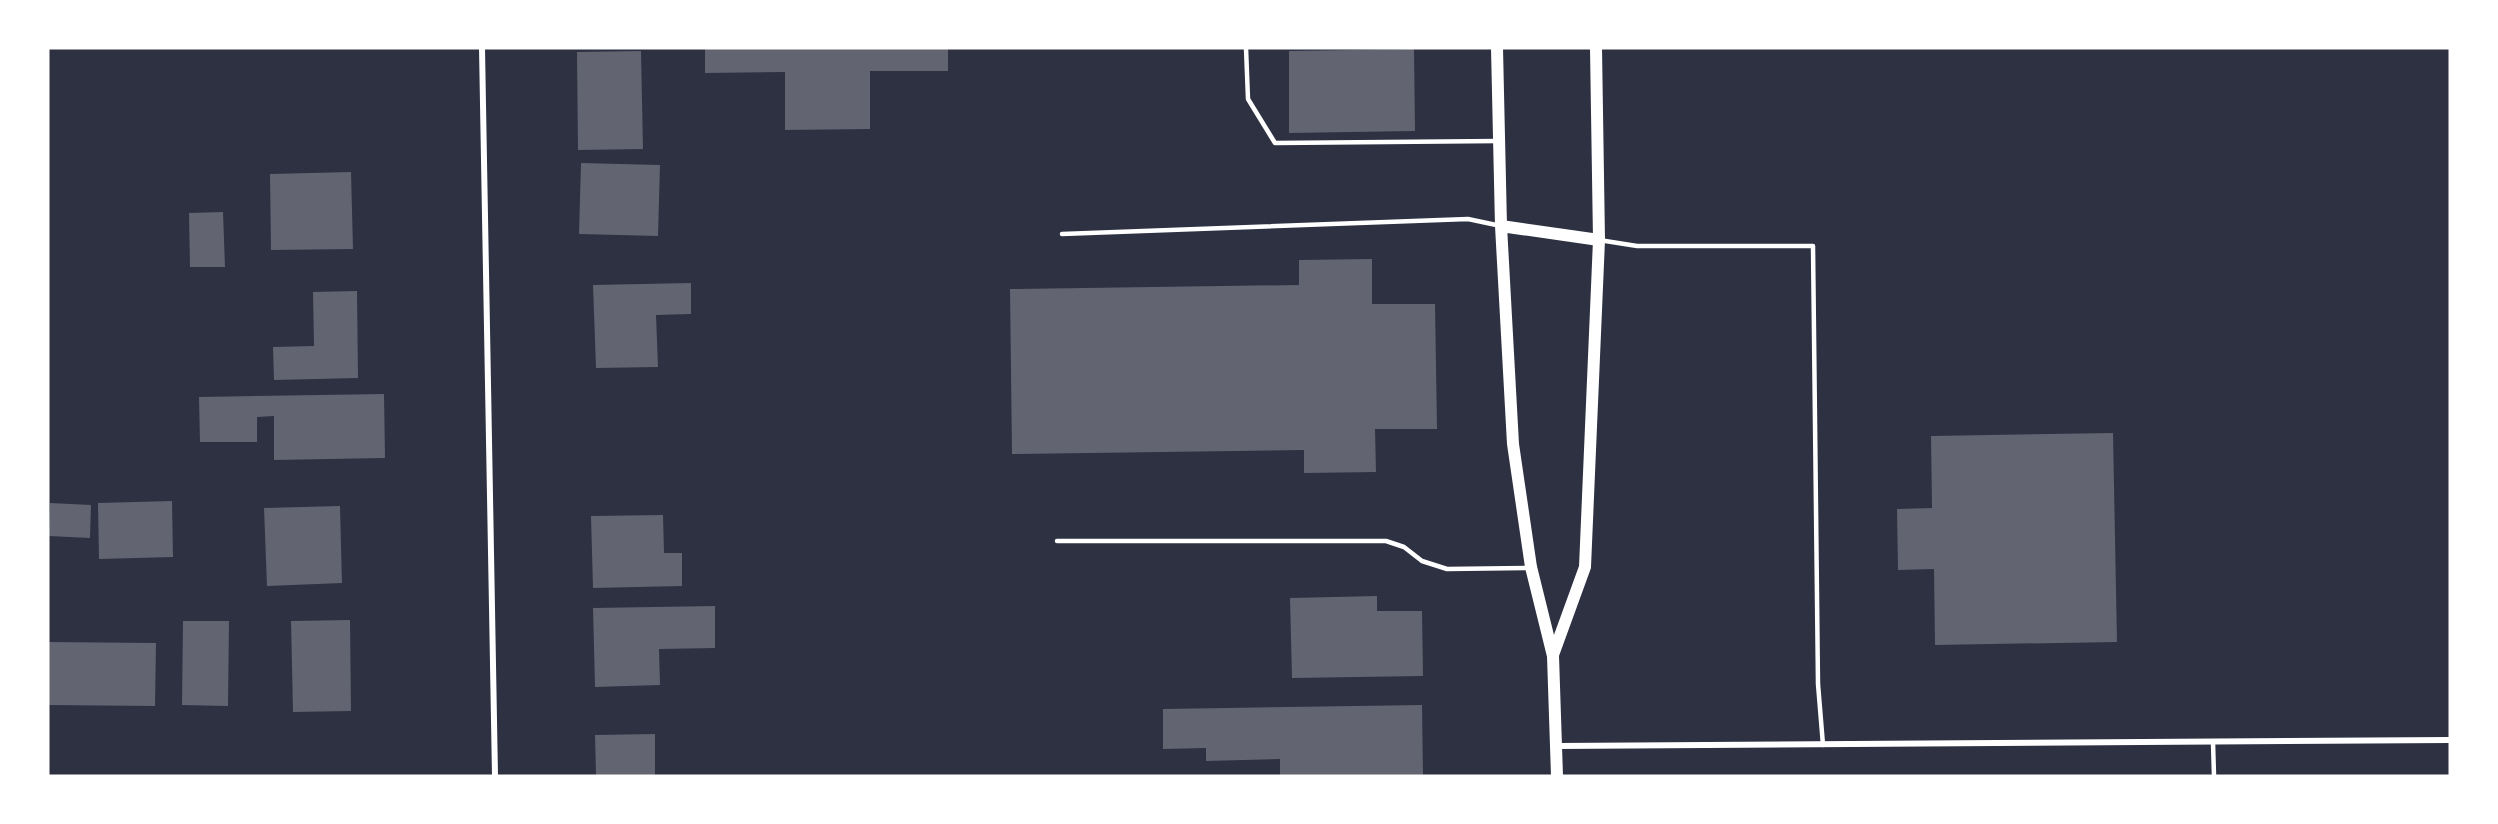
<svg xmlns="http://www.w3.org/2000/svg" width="2498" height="824" font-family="'Times New Roman',serif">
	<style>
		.building { fill: #626471 }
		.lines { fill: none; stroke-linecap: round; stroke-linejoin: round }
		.service { stroke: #fff; stroke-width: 4.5 }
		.minor { stroke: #fff; stroke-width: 6 }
		.secondary { stroke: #fff; stroke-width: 12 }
	</style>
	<rect width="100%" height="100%" fill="#2d3142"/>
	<path class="building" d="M705 48H948V71H870V129L785 130V72L705 73Z
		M1414 49 1415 131 1289 133V51Z
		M641 51 643 149 578 150 577 52Z
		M581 163 660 165 658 236 579 234Z
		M351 172 353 249 271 250 270 174Z
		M223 212 225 267H190L189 213Z
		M1372 259V304H1435L1437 429H1375L1376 472 1304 473V450L1012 454 1010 289 1299 285V260Z
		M691 283V314L656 315 658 367 596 368 593 285Z
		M357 291 358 378 274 380 273 347 314 346 313 292Z
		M384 394 385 458 274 460V416L257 417V442H200L199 397Z
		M2113 433 2117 642 1935 645 1934 569 1898 570 1897 509 1932 508 1931 436Z
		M172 501 173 557 99 559 98 503Z
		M50 503 91 505 90 538 49 536Z
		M340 506 342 583 267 586 264 508Z
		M663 515 664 553H682V586L593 588 591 516Z
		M1377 596V611H1422L1423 676 1292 678 1290 598Z
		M715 606V648L659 649 660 685 595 687 593 608Z
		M350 620 351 711 293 712 291 621Z
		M183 621H229L228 706 182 705Z
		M48 642 156 643 155 706 48 705Z
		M1422 705 1423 776H1280V759L1206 761V748L1163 749V709Z
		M655 734V776H596L595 735Z"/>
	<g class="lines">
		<path class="service" d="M1246 48 1248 99 1275 143 1499 141
			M1062 234 1468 219 1501 226
			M1599 240 1637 246H1813L1818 684 1823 745
			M1057 541H1386L1404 547 1422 561 1447 569 1529 568
			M2213 742 2214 776"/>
		<path class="minor" d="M482 48 495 776
			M1557 746 2450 740"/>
		<path class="secondary" d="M1497 48 1501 226 1513 444 1531 567 1553 656 1557 776
			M1501 226 1599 240
			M1553 655 1585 567 1599 240 1596 48"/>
	</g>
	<rect width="2498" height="824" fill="none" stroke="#ffffff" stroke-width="99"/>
</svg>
